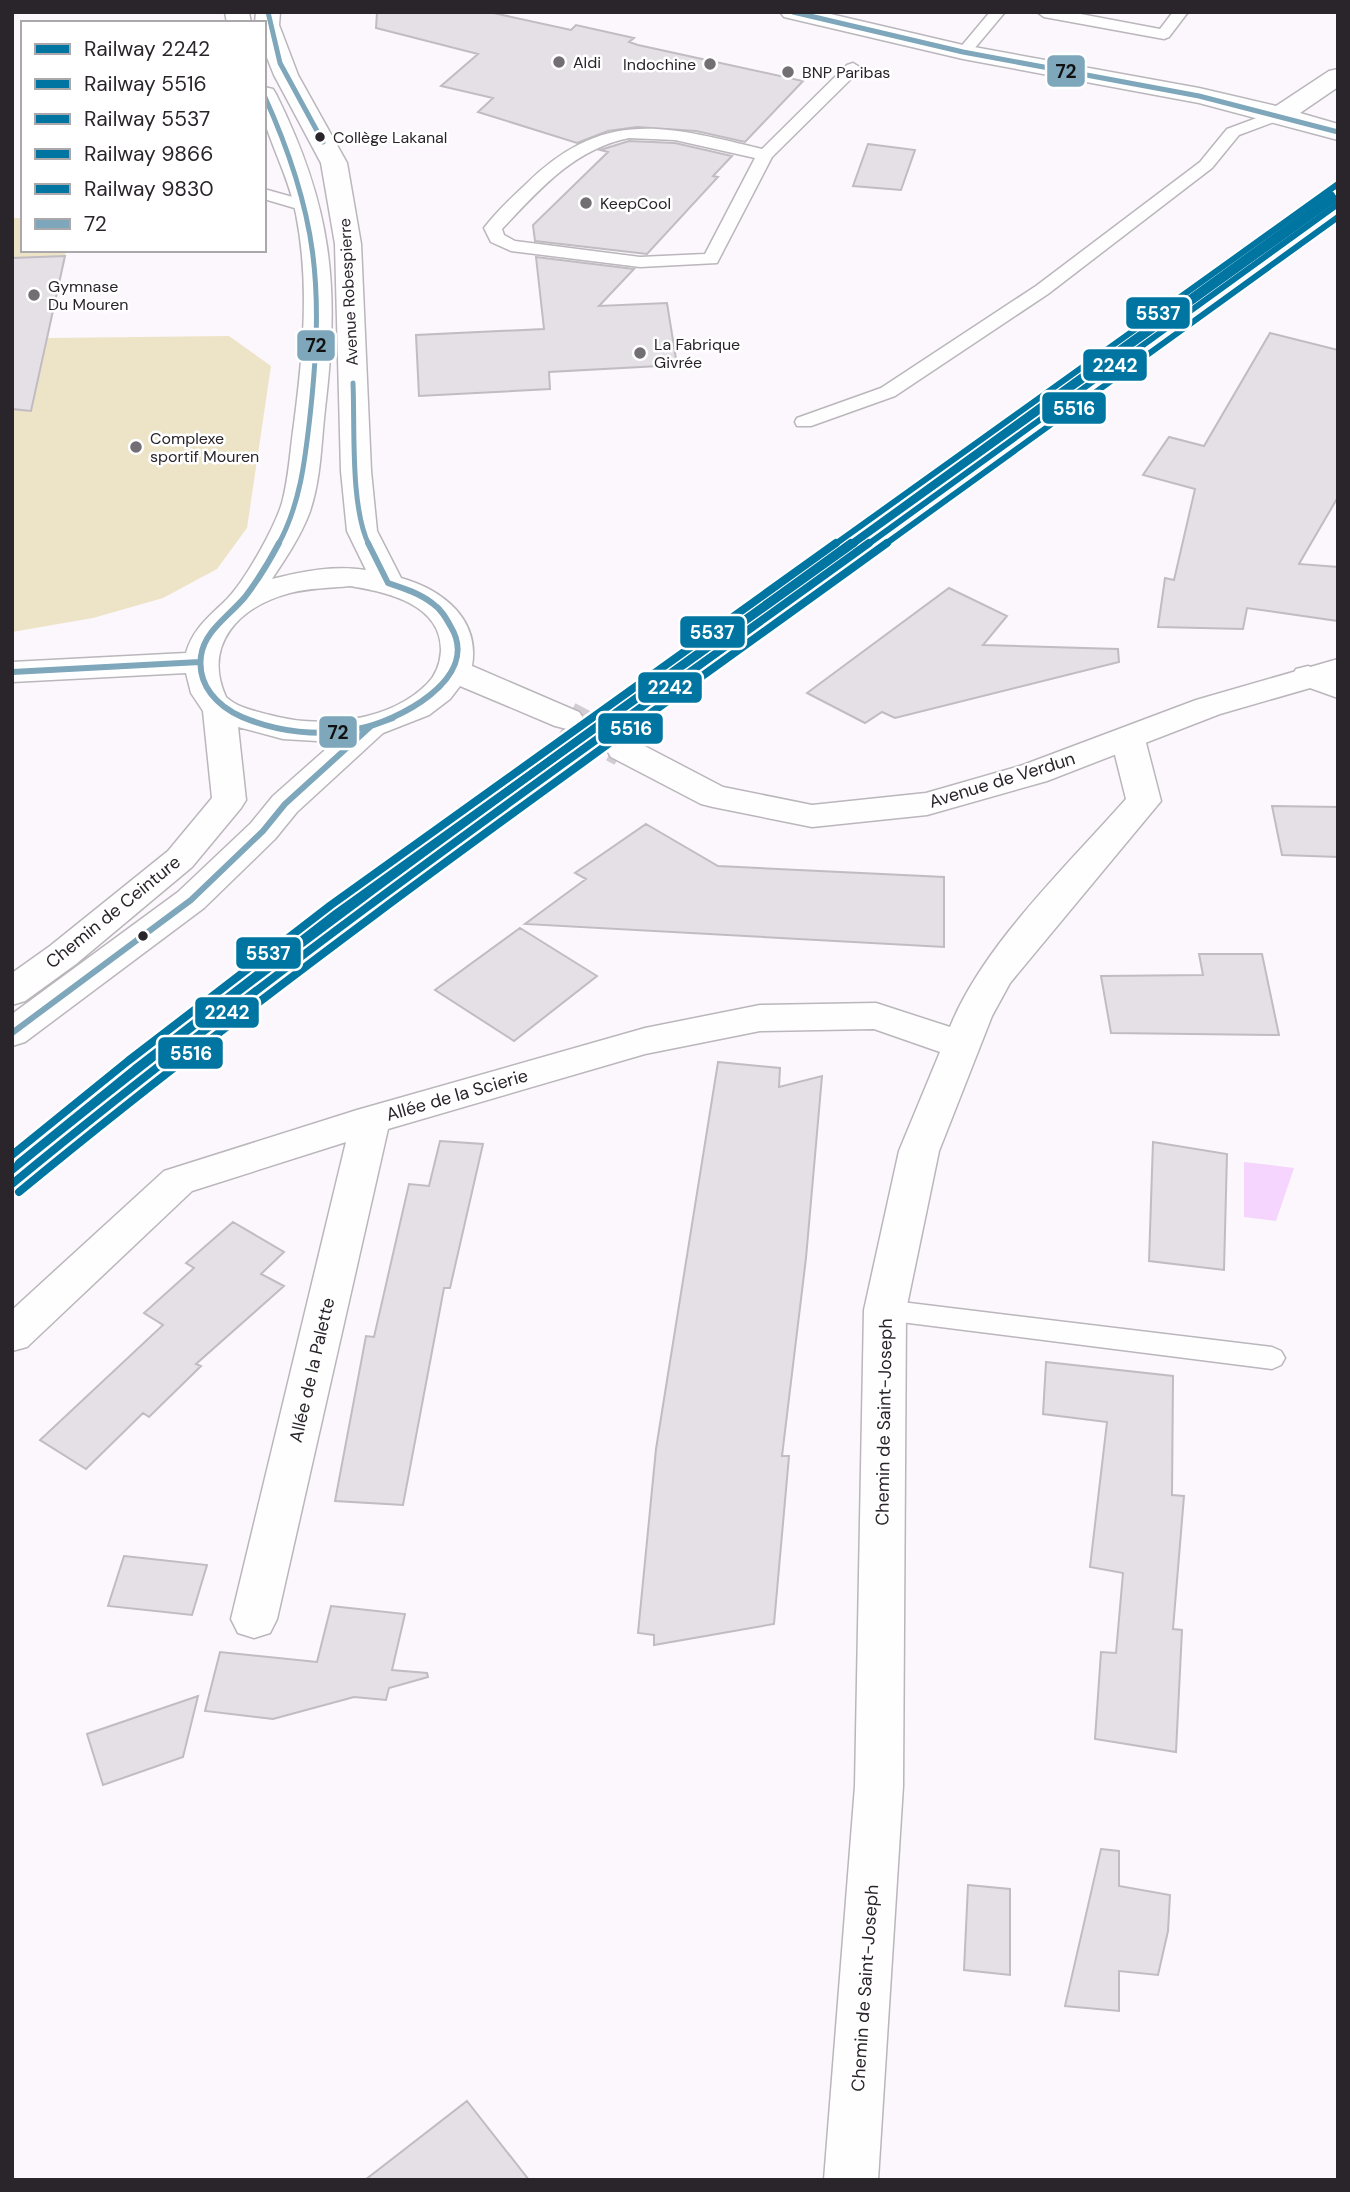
<svg xmlns="http://www.w3.org/2000/svg" width="1350" height="2192" font-family="'DM Sans',sans-serif">
	<style>
		.green { fill: #ede4c8 }
		.water { fill: #f5d4fd }
		.building { fill: #e4e0e5; stroke: #c0bcc1; stroke-width: 2 }
		.lines { fill: none; stroke-linecap: round; stroke-linejoin: round }
		.secondary-tunnel { stroke: #d1cdd2; stroke-width: 36; stroke-dasharray: 36 18; stroke-linecap: butt }
		.lane-casing { stroke: #bab6bb; stroke-width: 3 }
		.street-casing { stroke: #bab6bb; stroke-width: 3 }
		.secondary-casing { stroke: #bab6bb; stroke-width: 3 }
		.lane { fill: #fefeff; fill-rule: evenodd }
		.street { fill: #fefeff; fill-rule: evenodd }
		.secondary { fill: #fefeff; fill-rule: evenodd }
		.bus-1-far1-casing { stroke: #fff; stroke-width: 9 }
		.bus-1-casing { stroke: #fff; stroke-width: 11 }
		.bus-1-far1 { stroke: #7ea7bb; stroke-width: 5 }
		.bus-1 { stroke: #7ea7bb; stroke-width: 6 }
		.rail-1-far1-casing { stroke: #fff; stroke-width: 10 }
		.rail-1-casing { stroke: #fff; stroke-width: 13 }
		.rail-2-far1-casing { stroke: #fff; stroke-width: 10 }
		.rail-2-casing { stroke: #fff; stroke-width: 13 }
		.rail-3-far1-casing { stroke: #fff; stroke-width: 10 }
		.rail-3-casing { stroke: #fff; stroke-width: 13 }
		.rail-4-far1-casing { stroke: #fff; stroke-width: 10 }
		.rail-4-casing { stroke: #fff; stroke-width: 13 }
		.rail-5-far1-casing { stroke: #fff; stroke-width: 10 }
		.rail-5-casing { stroke: #fff; stroke-width: 13 }
		.rail-1-far1 { stroke: #0075a1; stroke-width: 6 }
		.rail-1 { stroke: #0075a1; stroke-width: 8 }
		.rail-2-far1 { stroke: #0075a1; stroke-width: 6 }
		.rail-2 { stroke: #0075a1; stroke-width: 8 }
		.rail-3-far1 { stroke: #0075a1; stroke-width: 6 }
		.rail-3 { stroke: #0075a1; stroke-width: 8 }
		.rail-4-far1 { stroke: #0075a1; stroke-width: 6 }
		.rail-4 { stroke: #0075a1; stroke-width: 8 }
		.rail-5-far1 { stroke: #0075a1; stroke-width: 6 }
		.rail-5 { stroke: #0075a1; stroke-width: 8 }
		.poi-dot { fill: #736e74; stroke: #fff; stroke-width: 2.5 }
		.bus-dot { fill: #2a252b; stroke: #fff; stroke-width: 2.5 }
		.labels { text-anchor: middle; stroke-width: 5; stroke-linejoin: round; paint-order: stroke }
		.far-poi-label { font-size: 16px; fill: #2a252b; stroke: #fff; text-anchor: start }
		.bus-label { font-size: 16px; fill: #2a252b; stroke: #fff; text-anchor: start }
		.far-street-label { font-size: 16px; fill: #2a252b; stroke: #fff }
		.street-label { font-size: 18px; fill: #2a252b; stroke: #fff }
		.line-badge { stroke: #fff; stroke-width: 2.5 }
		.badge-label { font-size: 19px; text-anchor: middle; font-weight: bold; fill: #fff }
		.pale-badge-label { font-size: 19px; text-anchor: middle; font-weight: bold; fill: #111 }
	</style>
	<rect width="100%" height="100%" fill="#fbf7fc"/>
	<path class="green" d="M12 218H23V250H66L48 338 229 336 271 366 247 528 217 569 163 598 93 618 12 632Z"/>
	<path class="water" d="M1244 1162 1294 1168 1276 1221 1244 1217Z"/>
	<path class="building" d="M377 12H489L571 30 576 25 634 38 629 42 638 45 803 81 745 142 696 131 637 127 608 131 577 143 478 112 493 98 441 86 478 54 376 28Z
		M629 141 675 143 732 156 713 176 718 177 647 254 535 241 533 225 608 152 600 150Z
		M868 144 915 150 901 190 853 186Z
		M65 256 31 411 12 409V258Z
		M536 257 634 269 599 306 667 303 677 365 549 372 550 389 419 396 416 335 544 329Z
		M1270 333 1338 350V497L1299 564 1338 567V621L1247 608 1243 629 1158 627 1165 578 1174 580 1195 489 1143 475 1169 437 1204 446Z
		M949 588 1007 616 983 645 1118 649 1119 662 895 718 882 712 865 723 807 693Z
		M1272 806 1338 807V857L1282 855Z
		M646 824 718 866 944 877V947L525 924 586 879 575 873Z
		M520 928 597 976 514 1041 435 990Z
		M1199 954H1262L1279 1035 1111 1033 1101 976 1203 975Z
		M718 1062 780 1068 779 1087 822 1076 806 1258 782 1456H789L774 1624 654 1645V1635L638 1633 656 1449Z
		M440 1141 483 1144 450 1288H444L403 1505 335 1501 366 1336 374 1337 409 1184 429 1186Z
		M1153 1142 1227 1154 1224 1270 1149 1261Z
		M233 1222 284 1252 261 1274 284 1286 196 1364 201 1366 149 1417 143 1413 86 1469 40 1440 163 1325 144 1313 194 1268 186 1263Z
		M1046 1362 1173 1376 1172 1495 1184 1496 1173 1629 1182 1630 1176 1752 1095 1739 1101 1652 1116 1653 1123 1573 1090 1567 1107 1422 1043 1414Z
		M124 1556 207 1565 192 1615 108 1606Z
		M331 1606 405 1614 392 1670 427 1673 428 1677 389 1688 386 1700 354 1697 273 1719 205 1711 220 1652 317 1662Z
		M198 1696 183 1757 103 1785 87 1734Z
		M1101 1849 1119 1851V1886L1170 1895 1168 1931 1158 1975 1119 1971V2011L1065 2006Z
		M968 1885 1010 1889V1975L964 1970Z
		M467 2101 529 2180H365Z"/>
	<g class="lines">
		<path class="secondary-tunnel" d="M567 719 623 749"/>
		<defs>
			<path id="lane" d="M990 12H1005L969 55H959L956 52 959 49Z
				M1037 12H1070L1160 29 1173 12H1188L1169 37 1164 39 1044 17Z
				M853 63 861 68 859 71 772 157 717 263 640 267 511 251 491 242 484 228C496 212 511 198 525 185 604 107 665 126 762 149L847 65ZM629 138 675 140 755 158 705 254 640 257 515 241 504 235 502 229C539 190 574 149 629 138Z
				M1281 109 1289 114 1287 117 1239 135 1212 168 1048 294 895 396 811 426H797L795 422 797 418 881 388 1036 286 1200 162 1227 129Z
				M264 189 314 203 316 207 308 212 264 199Z
				M885 1300 1272 1347 1281 1351 1285 1358 1281 1365 1272 1369 885 1320 876 1317 872 1310 876 1303Z"/>
			<path id="street" d="M1308 666 1338 676V698L1296 683 1292 676 1296 669Z
				M1128 728 1140 732 1145 739 1161 801 1010 983 992 1016 939 1151 906 1310 903 1786 878 2180H824L855 1786 864 1310 899 1151 940 1052 874 1029 760 1031 645 1054 388 1129 277 1619 270 1633 254 1638 238 1633 231 1619 346 1142 192 1191 27 1347 12 1351V1310L164 1171 357 1110 645 1028 760 1005 876 1003 950 1027C983 945 1067 866 1126 799L1111 739 1116 732Z"/>
			<path id="secondary" d="M225 12H249L251 23H227Z
				M256 12H280L279 25 298 75 347 163 361 244 371 471 377 531 401 578C443 590 480 619 472 666L579 712 584 719 579 726 567 729 555 726 460 686 450 699 429 715 383 733 297 812 275 839 204 908 25 1042 12 1046V1014L178 892 251 823 273 796 334 742 283 739 238 727 246 800 241 808 192 867 76 964 25 1001 12 1005V973L50 946 168 851 212 798 203 711 191 693 186 673 12 682V662L186 653C193 628 210 616 227 599 245 581 275 527 282 503 289 477 290 451 294 424 303 354 310 284 296 214 290 182 275 154 265 123 262 113 264 98 264 87L273 89 276 94C332 207 340 285 325 409 321 444 321 481 309 514 300 537 286 558 272 579 303 571 335 565 366 570L347 531 341 471 335 244 321 163 274 75 264 50V23H255ZM350 586C387 592 442 604 441 651 440 664 436 675 427 684 389 722 320 729 270 715 255 711 238 708 226 697 202 644 240 606 290 593 309 588 330 588 350 586Z
				M780 12H822L963 45 1199 88 1276 106 1329 71 1338 69V87L1300 113 1338 124V140L1199 103 963 59 784 17Z
				M1338 659V680L1220 714 1047 781 927 815 812 827 713 807 701 804 611 757 606 749 611 741 623 738 635 741 723 787 812 805 926 793 1023 765 1196 700Z"/>
		</defs>
		<use href="#lane" class="lane-casing"/>
		<use href="#street" class="street-casing"/>
		<use href="#secondary" class="secondary-casing"/>
		<use href="#lane" class="lane"/>
		<use href="#street" class="street"/>
		<use href="#secondary" class="secondary"/>
		<defs>
			<path id="bus-1-far1" d="M268 12 280 63 323 142
				M793 12 963 52 1199 96 1338 132
				M264 95C318 214 324 288 310 416 305 461 300 505 278 545
				M353 383C355 427 350 507 369 545"/>
			<path id="bus-1" d="M279 543C269 562 258 580 245 597 230 615 204 631 201 656 197 685 217 706 242 717 278 732 319 737 357 729 396 722 482 679 451 627 446 618 441 609 432 603 419 593 403 588 388 583
				M368 543 388 583
				M12 672 200 662
				M12 1033 191 900 263 831 285 804 371 726 393 718"/>
		</defs>
		<use href="#bus-1-far1" class="bus-1-far1-casing"/>
		<use href="#bus-1" class="bus-1-casing"/>
		<use href="#bus-1-far1" class="bus-1-far1"/>
		<use href="#bus-1" class="bus-1"/>
		<defs>
			<path id="rail-1-far1" d="M867 545 1338 204"/>
			<path id="rail-1" d="M12 1184C287 957 580 752 869 543"/>
			<path id="rail-2-far1" d="M884 545 1338 217"/>
			<path id="rail-2" d="M19 1192C298 962 594 755 887 543"/>
			<path id="rail-3-far1" d="M834 545 1338 184"/>
			<path id="rail-3" d="M12 1155 128 1061 331 905 836 543"/>
			<path id="rail-4-far1" d="M849 545 1332 195"/>
			<path id="rail-4" d="M12 1170C282 949 568 748 851 543"/>
			<path id="rail-5-far1" d="M852 545 1338 197"/>
			<path id="rail-5" d="M19 1163 135 1069 337 913 854 543"/>
		</defs>
		<use href="#rail-1-far1" class="rail-1-far1-casing"/>
		<use href="#rail-1" class="rail-1-casing"/>
		<use href="#rail-2-far1" class="rail-2-far1-casing"/>
		<use href="#rail-2" class="rail-2-casing"/>
		<use href="#rail-3-far1" class="rail-3-far1-casing"/>
		<use href="#rail-3" class="rail-3-casing"/>
		<use href="#rail-4-far1" class="rail-4-far1-casing"/>
		<use href="#rail-4" class="rail-4-casing"/>
		<use href="#rail-5-far1" class="rail-5-far1-casing"/>
		<use href="#rail-5" class="rail-5-casing"/>
		<use href="#rail-1-far1" class="rail-1-far1"/>
		<use href="#rail-1" class="rail-1"/>
		<use href="#rail-2-far1" class="rail-2-far1"/>
		<use href="#rail-2" class="rail-2"/>
		<use href="#rail-3-far1" class="rail-3-far1"/>
		<use href="#rail-3" class="rail-3"/>
		<use href="#rail-4-far1" class="rail-4-far1"/>
		<use href="#rail-4" class="rail-4"/>
		<use href="#rail-5-far1" class="rail-5-far1"/>
		<use href="#rail-5" class="rail-5"/>
	</g>
	<g class="poi-dot">
		<circle cx="559" cy="62" r="7"/>
		<circle cx="710" cy="64" r="7"/>
		<circle cx="788" cy="72" r="7"/>
		<circle cx="586" cy="203" r="7"/>
		<circle cx="34" cy="295" r="7"/>
		<circle cx="640" cy="353" r="7"/>
		<circle cx="136" cy="447" r="7"/>
	</g>
	<g class="bus-dot">
		<circle cx="320" cy="137" r="6"/>
		<circle cx="143" cy="936" r="6"/>
	</g>
	<g class="labels">
		<g class="far-poi-label">
			<text x="573" y="68">Aldi</text>
			<text x="696" y="70" text-anchor="end">Indochine</text>
			<text x="802" y="78">BNP Paribas</text>
			<text x="600" y="209">KeepCool</text>
			<text x="48" y="292">Gymnase<tspan x="48" dy="18">Du Mouren</tspan></text>
			<text x="654" y="350">La Fabrique<tspan x="654" dy="18">Givrée</tspan></text>
			<text x="150" y="444">Complexe<tspan x="150" dy="18">sportif Mouren</tspan></text>
		</g>
		<g class="bus-label">
			<text x="333" y="143">Collège Lakanal</text>
		</g>
		<g class="far-street-label">
			<text transform="translate(348 292) rotate(-93)" y="6">Avenue Robespierre</text>
		</g>
		<g class="street-label">
			<text transform="translate(1002 780) rotate(-17)" y="6">Avenue de Verdun</text>
			<text transform="translate(113 912) rotate(-39)" y="6">Chemin de Ceinture</text>
			<text transform="translate(457 1095) rotate(-16)" y="6">Allée de la Scierie</text>
			<text transform="translate(312 1370) rotate(-77)" y="6">Allée de la Palette</text>
			<text transform="translate(884 1422) rotate(-89)" y="6">Chemin de Saint-Joseph</text>
			<text transform="translate(865 1988) rotate(-86)" y="6">Chemin de Saint-Joseph</text>
		</g>
	</g>
	<g class="line-badge">
		<rect x="1046" y="54" width="40" height="34" rx="7" fill="#7ea7bb"/>
		<rect x="1125" y="296" width="66" height="34" rx="7" fill="#0075a1"/>
		<rect x="296" y="329" width="40" height="33" rx="7" fill="#7ea7bb"/>
		<rect x="1082" y="348" width="66" height="34" rx="7" fill="#0075a1"/>
		<rect x="1041" y="391" width="66" height="34" rx="7" fill="#0075a1"/>
		<rect x="679" y="615" width="67" height="34" rx="7" fill="#0075a1"/>
		<rect x="637" y="671" width="66" height="33" rx="7" fill="#0075a1"/>
		<rect x="597" y="712" width="67" height="33" rx="7" fill="#0075a1"/>
		<rect x="318" y="715" width="40" height="34" rx="7" fill="#7ea7bb"/>
		<rect x="235" y="936" width="67" height="34" rx="7" fill="#0075a1"/>
		<rect x="194" y="996" width="66" height="33" rx="7" fill="#0075a1"/>
		<rect x="157" y="1036" width="67" height="34" rx="7" fill="#0075a1"/>
	</g>
	<g class="badge-label">
		<text x="1158" y="320">5537</text>
		<text x="1115" y="372">2242</text>
		<text x="1074" y="415">5516</text>
		<text x="712" y="639">5537</text>
		<text x="670" y="694">2242</text>
		<text x="631" y="735">5516</text>
		<text x="268" y="960">5537</text>
		<text x="227" y="1019">2242</text>
		<text x="191" y="1060">5516</text>
	</g>
	<g class="pale-badge-label">
		<text x="1066" y="78">72</text>
		<text x="316" y="352">72</text>
		<text x="338" y="739">72</text>
	</g>
	<rect width="1350" height="2192" fill="none" stroke="#2a252b" stroke-width="28"/>
	<rect x="21" y="21" width="245" height="231" fill="#ffffff" stroke="#aaa8aa" stroke-width="2"/>
	<rect x="35" y="44" width="35" height="10" fill="#0075a1" stroke="#aaa8aa" stroke-width="2"/>
	<text x="84" y="56" font-size="21" fill="#2a252b">Railway 2242</text>
	<rect x="35" y="79" width="35" height="10" fill="#0075a1" stroke="#aaa8aa" stroke-width="2"/>
	<text x="84" y="91" font-size="21" fill="#2a252b">Railway 5516</text>
	<rect x="35" y="114" width="35" height="10" fill="#0075a1" stroke="#aaa8aa" stroke-width="2"/>
	<text x="84" y="126" font-size="21" fill="#2a252b">Railway 5537</text>
	<rect x="35" y="149" width="35" height="10" fill="#0075a1" stroke="#aaa8aa" stroke-width="2"/>
	<text x="84" y="161" font-size="21" fill="#2a252b">Railway 9866</text>
	<rect x="35" y="184" width="35" height="10" fill="#0075a1" stroke="#aaa8aa" stroke-width="2"/>
	<text x="84" y="196" font-size="21" fill="#2a252b">Railway 9830</text>
	<rect x="35" y="219" width="35" height="10" fill="#7ea7bb" stroke="#aaa8aa" stroke-width="2"/>
	<text x="84" y="231" font-size="21" fill="#2a252b">72</text>
</svg>
